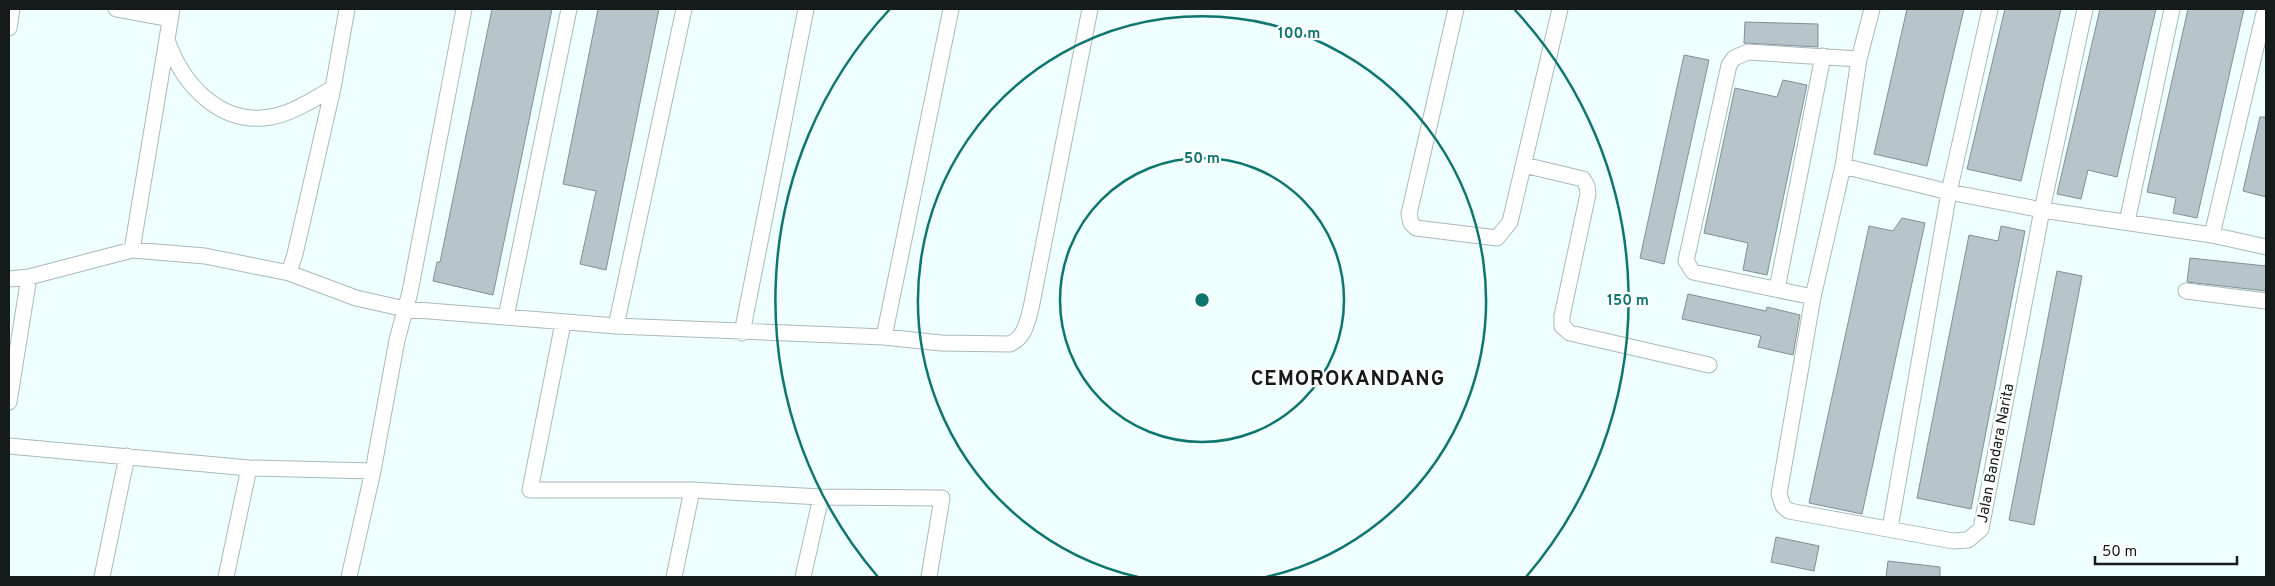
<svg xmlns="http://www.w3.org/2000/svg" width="2275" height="586" font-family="Overpass,sans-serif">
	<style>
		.building { fill: #b7c4c9; stroke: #838f94 }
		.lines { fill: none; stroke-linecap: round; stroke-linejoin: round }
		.minor-casing { stroke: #aab9b9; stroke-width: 17 }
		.minor { stroke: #fff; stroke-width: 15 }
		.ring { fill: none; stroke: #0f766e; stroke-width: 2.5 }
		.labels { text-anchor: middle; stroke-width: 4.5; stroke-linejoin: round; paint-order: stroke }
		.street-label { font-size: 15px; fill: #151a1a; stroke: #fff }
		.district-label { font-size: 20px; font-weight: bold; letter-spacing: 1px; fill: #151a1a; stroke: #fff }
		.centre { fill: #0f766e; stroke: #fff; stroke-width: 2.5 }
		.ring-label { font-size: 15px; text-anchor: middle; font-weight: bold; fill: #0f766e; stroke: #fff; stroke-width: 4.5; stroke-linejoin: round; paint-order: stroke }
	</style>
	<rect width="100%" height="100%" fill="#effeff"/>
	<path class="building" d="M492 9H552L493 295 433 281 437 262H440Z
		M598 9H659L606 270 580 264 596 191 563 184Z
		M1907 9H1964L1927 166 1874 154Z
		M2005 9H2061L2021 181 1967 169Z
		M2100 9H2156L2117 177 2088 170 2081 199 2057 194Z
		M2188 9H2244L2197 218 2173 213 2176 198 2147 192Z
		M1745 22 1818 24V47L1744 43Z
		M1684 55 1709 60 1664 264 1640 258Z
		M1783 80 1807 85 1767 275 1743 270 1748 243 1704 233 1735 88 1777 97Z
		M2260 117H2266V197L2243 191Z
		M1902 218 1925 223 1862 514 1809 503 1869 226 1893 231Z
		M2001 226 2025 231 1971 509 1917 498 1969 235 1998 241Z
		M2190 258 2266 266V291L2187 282Z
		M2057 271 2082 276 2034 525 2009 520Z
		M1688 294 1766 311 1767 307 1800 315 1793 355 1758 347 1761 336 1682 319Z
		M1776 537 1819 546 1814 571 1771 562Z
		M1888 561 1940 567V577H1886Z"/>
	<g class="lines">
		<defs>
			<path id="minor" d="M116 9 170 19
				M1456 9 1409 214 1411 223 1416 228 1497 238 1510 222 1560 9
				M2085 9 2042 210 2212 235 2266 247
				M9 28 12 9
				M167 40C182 83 219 126 271 117 293 113 314 99 333 88
				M1524 165 1583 179 1587 186 1588 194 1562 316V326L1570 333 1709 365
				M1843 166 1949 192 2042 210 1981 529 1968 540 1953 541 1789 511 1783 506 1779 494 1813 297 1843 166 1859 59 1872 9
				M2127 222 2172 9
				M2212 235 2265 9
				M132 250 172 9
				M289 273 356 298 405 309 616 326 884 337 941 343 1010 344C1025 337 1027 323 1031 308L1090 9
				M9 279 29 277 132 250 205 256 289 273 295 254 333 88 347 9
				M1777 289 1823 56
				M2186 291 2266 301
				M1813 297 1693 272 1686 261 1729 65 1734 58 1748 52 1859 59
				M506 317 569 9
				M563 323 530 490H692L821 497 942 498 929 577
				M616 326 684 9
				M742 333 806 9
				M884 337 951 9
				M9 402 29 277
				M9 446 249 468 373 471
				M1890 528 1949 192 1990 9
				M102 577 127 456
				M226 577 249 468
				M349 577 373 471 397 340 410 292 464 9
				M674 577 692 490
				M803 577 821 497"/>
		</defs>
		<use href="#minor" class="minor-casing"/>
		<use href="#minor" class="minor"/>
	</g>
	<g class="ring">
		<circle cx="1202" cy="300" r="142"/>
		<path d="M1138 577A284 284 0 1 1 1266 577"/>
		<path d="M878 577A426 426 0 0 1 890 9M1514 9A426 426 0 0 1 1526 577"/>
	</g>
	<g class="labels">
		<g class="street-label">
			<text transform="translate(1995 453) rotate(-79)" y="5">Jalan Bandara Narita</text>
		</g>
		<g class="district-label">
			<text x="1348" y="385">CEMOROKANDANG</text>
		</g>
	</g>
	<circle cx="1202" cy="300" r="8" class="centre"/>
	<g class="ring-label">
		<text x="1299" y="38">100 m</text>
		<text x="1202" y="163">50 m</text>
		<text x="1628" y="305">150 m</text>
	</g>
	<rect width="2275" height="586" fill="none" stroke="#151a1a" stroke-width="20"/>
	<path d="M2095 556v8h142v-8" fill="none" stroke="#151a1a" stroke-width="2.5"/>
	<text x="2102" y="556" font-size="15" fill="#151a1a" stroke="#ffffff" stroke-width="4" paint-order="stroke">50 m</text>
</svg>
